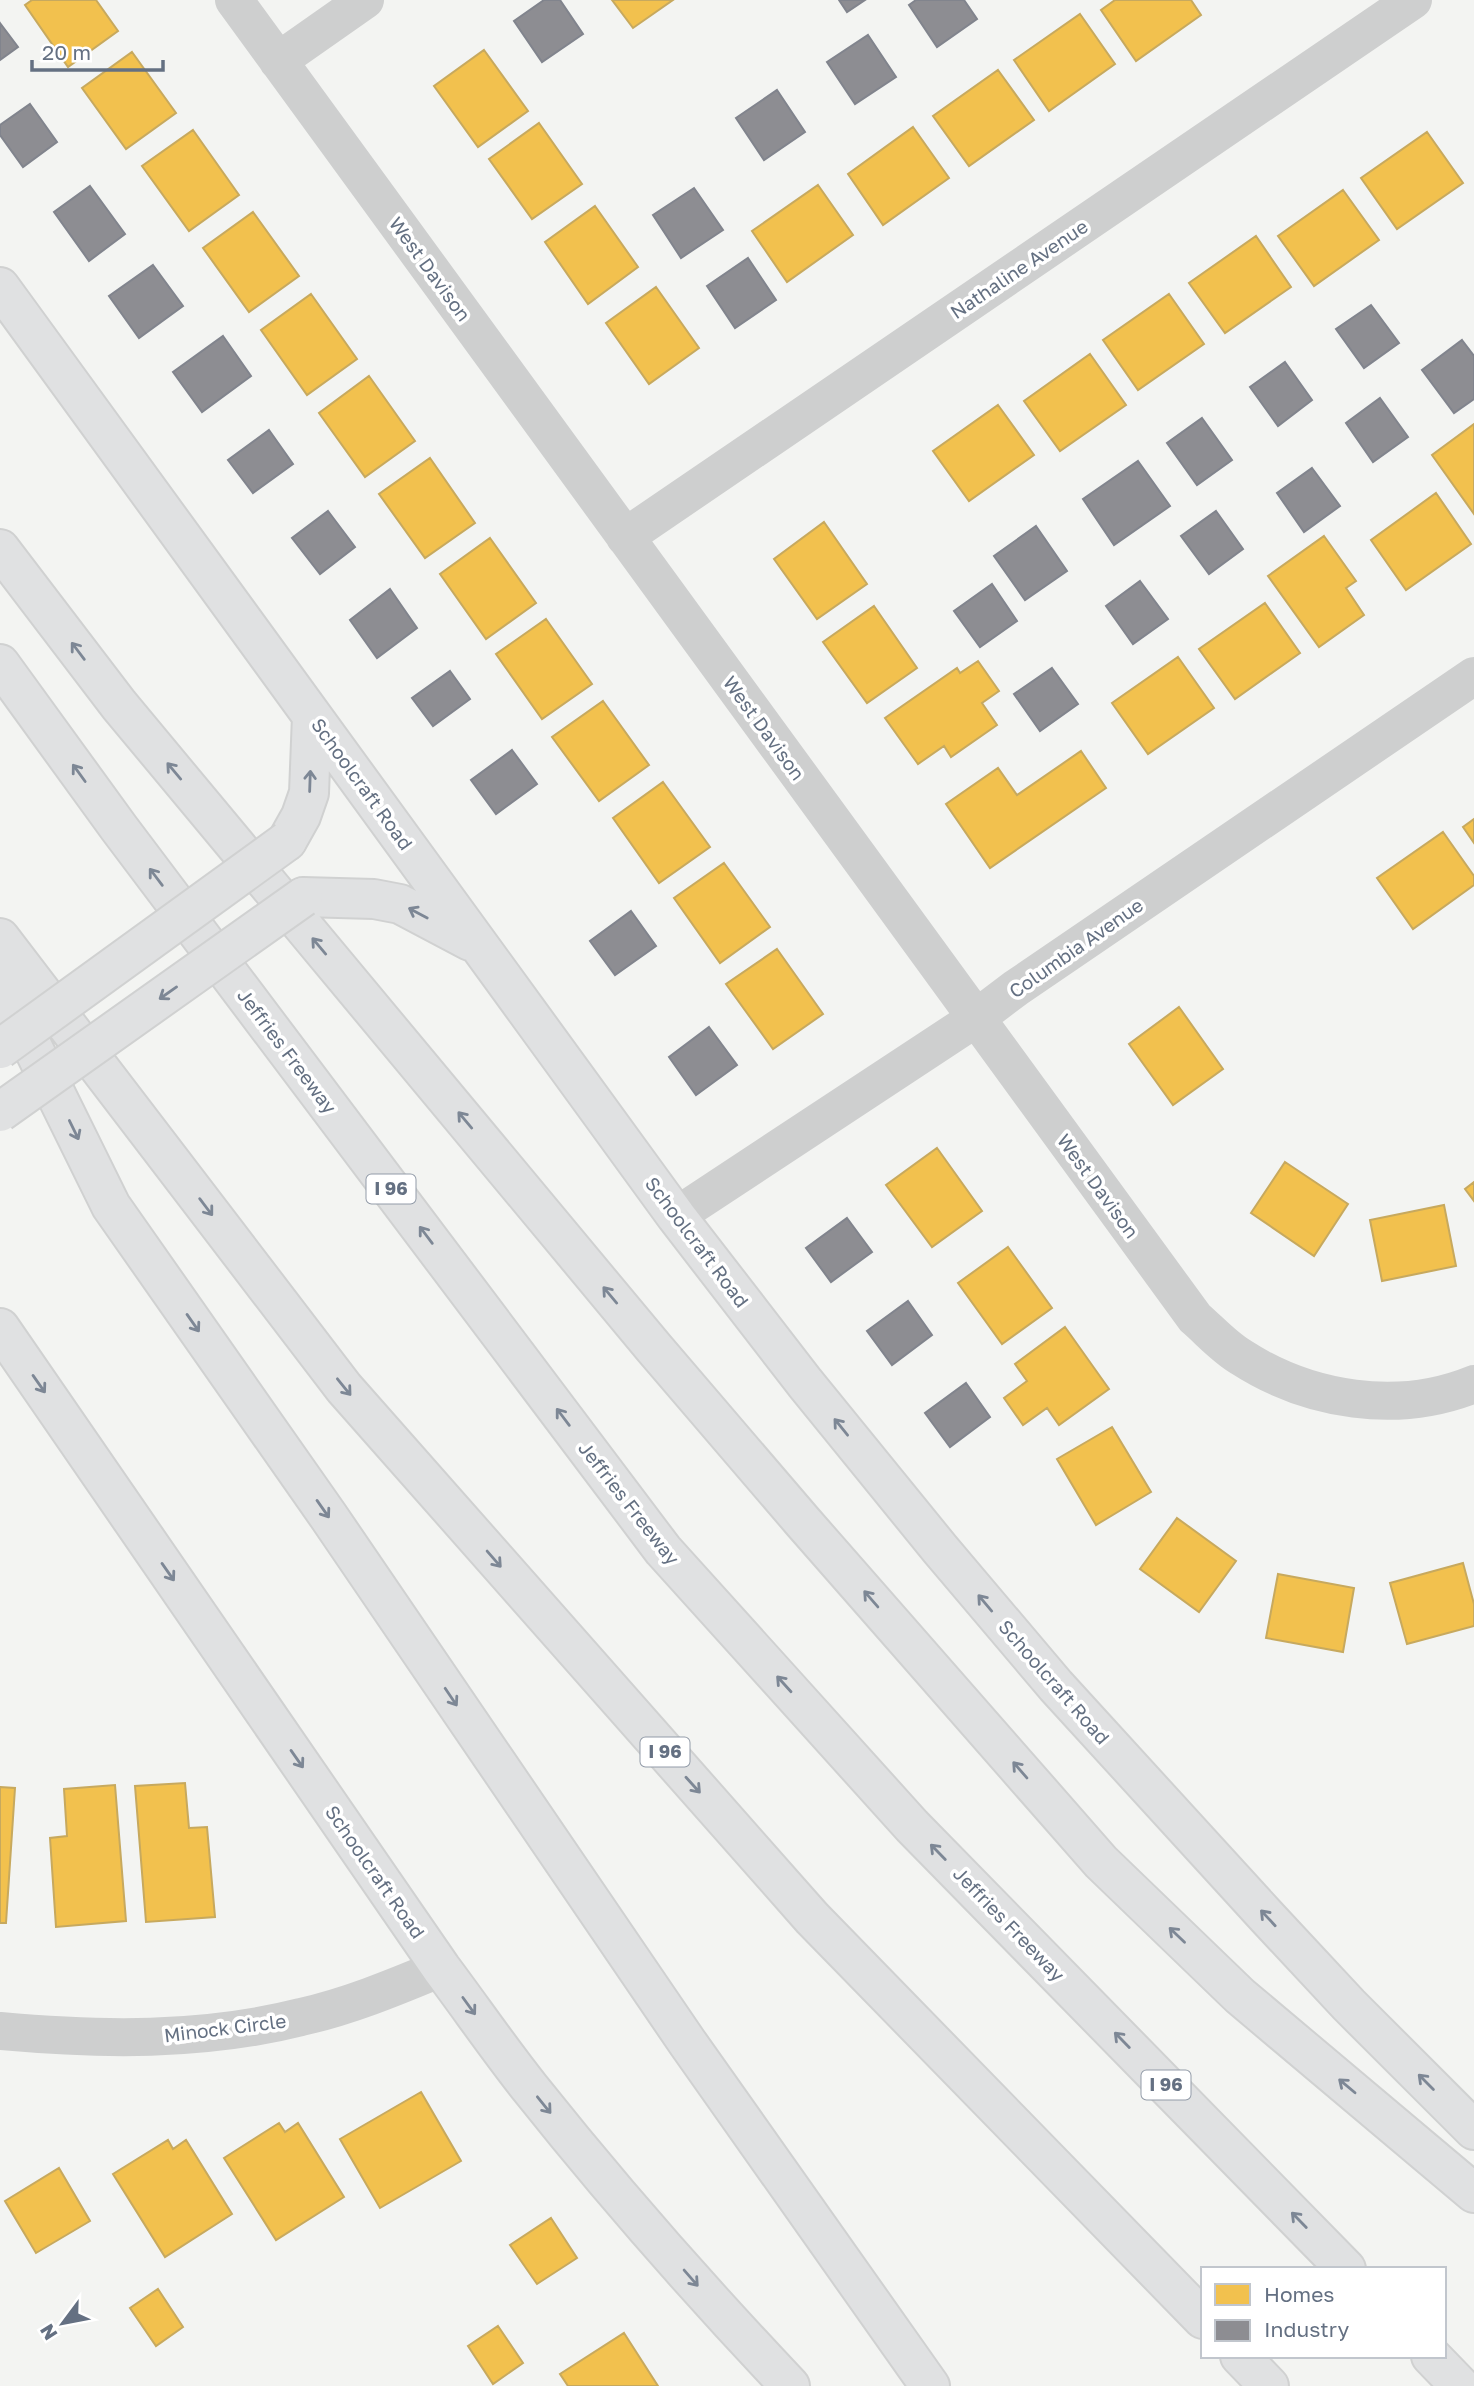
<svg xmlns="http://www.w3.org/2000/svg" width="1474" height="2386" font-family="'Golos Text',sans-serif">
	<style>
		.homes { fill: #f2c14e; stroke: #c7a95e; stroke-width: 2 }
		.industry { fill: #8d8d92; stroke: #81848d; stroke-width: 2 }
		.lines { fill: none; stroke-linecap: round; stroke-linejoin: round }
		.secondary-casing { stroke: #d0d1d1; stroke-width: 42 }
		.motorway-casing { stroke: #d0d1d1; stroke-width: 42 }
		.minor { stroke: #cecfcf; stroke-width: 38 }
		.secondary { stroke: #e0e1e2; stroke-width: 38 }
		.motorway { stroke: #e0e1e2; stroke-width: 38 }
		.secondary-bridge-casing { stroke: #d0d1d1; stroke-width: 42; stroke-linecap: butt }
		.secondary-bridge { stroke: #e0e1e2; stroke-width: 38 }
		.oneway { stroke: #7d8795 }
		.labels { text-anchor: middle; stroke-width: 7; stroke-linejoin: round; paint-order: stroke }
		.shield { fill: #fff; stroke: #929ba8; stroke-width: 2 }
		.shield-label { font-size: 18px; font-weight: bold; fill: #647082 }
		.street-label { font-size: 19px; fill: #647082; stroke: #fff }
	</style>
	<rect width="100%" height="100%" fill="#f3f4f2"/>
	<path class="homes" d="M32 0H96L118 31 68 67 25 5Z
		M612 0H673L633 28Z
		M1115 0H1191L1201 15 1136 61 1101 10Z
		M1080 14 1115 64 1049 111 1014 60Z
		M484 50 528 111 478 147 434 86Z
		M132 52 176 113 126 149 82 88Z
		M998 70 1034 120 969 166 933 116Z
		M539 123 582 184 532 219 489 159Z
		M913 127 949 178 883 225 848 174Z
		M193 130 239 195 189 231 142 166Z
		M1427 132 1463 183 1397 229 1361 178Z
		M818 185 853 235 787 282 752 231Z
		M1343 190 1379 240 1314 286 1278 236Z
		M595 206 638 267 588 304 545 242Z
		M253 212 299 276 249 312 203 248Z
		M1256 236 1291 287 1225 333 1189 283Z
		M656 287 699 348 649 384 606 323Z
		M311 294 357 359 307 395 261 330Z
		M1169 294 1204 344 1138 390 1103 340Z
		M1090 354 1126 405 1060 451 1024 401Z
		M369 376 415 441 365 477 319 413Z
		M998 405 1034 455 969 501 933 451Z
		M1474 424V514L1432 455Z
		M430 458 475 523 425 558 379 494Z
		M1436 493 1471 544 1406 590 1371 540Z
		M824 522 867 584 817 619 774 559Z
		M1324 536 1356 581 1346 588 1364 615 1319 647 1268 576Z
		M490 538 536 603 486 639 440 574Z
		M1265 603 1300 653 1235 699 1199 649Z
		M874 606 917 668 867 703 823 642Z
		M546 619 592 684 542 719 496 654Z
		M1178 657 1214 708 1148 754 1112 703Z
		M978 661 999 691 982 703 997 725 951 757 944 746 918 764 885 718 957 668 960 673Z
		M603 701 649 765 599 801 552 737Z
		M1081 751 1106 788 990 868 946 804 998 768 1017 795Z
		M663 782 710 847 659 883 613 818Z
		M1474 819V843L1463 827Z
		M1443 832 1474 876V885L1413 929 1377 878Z
		M724 863 770 927 720 963 674 898Z
		M777 949 823 1014 773 1049 726 984Z
		M1179 1007 1223 1069 1173 1105 1129 1044Z
		M937 1148 982 1211 932 1247 886 1185Z
		M1285 1162 1348 1204 1314 1256 1251 1213Z
		M1474 1182V1201L1465 1189Z
		M1444 1205 1456 1266 1382 1281 1370 1220Z
		M1008 1247 1052 1308 1002 1344 958 1283Z
		M1065 1327 1109 1389 1059 1425 1047 1408 1023 1425 1004 1398 1027 1381 1015 1364Z
		M1112 1427 1151 1492 1096 1525 1057 1459Z
		M1177 1518 1236 1561 1199 1612 1140 1569Z
		M1463 1563 1474 1604V1626L1407 1644 1390 1583Z
		M1278 1574 1354 1588 1343 1652 1266 1638Z
		M185 1783 189 1828 207 1827 215 1917 146 1922 135 1786Z
		M115 1785 126 1921 56 1927 50 1838 67 1836 64 1789Z
		M0 1787 15 1788 6 1923H0Z
		M421 2092 461 2161 380 2208 340 2139Z
		M279 2123 285 2132 298 2123 344 2197 276 2240 224 2158Z
		M168 2140 173 2149 186 2140 232 2214 165 2257 113 2174Z
		M59 2168 90 2221 36 2253 5 2201Z
		M551 2218 577 2258 537 2284 510 2245Z
		M158 2289 183 2327 156 2346 130 2308Z
		M498 2326 523 2363 493 2384 468 2346Z
		M624 2333 658 2386H568L560 2374Z"/>
	<path class="industry" d="M544 0H560L583 34 542 62 514 21Z
		M839 0H865L847 12Z
		M916 0H964L977 19 937 47 909 5Z
		M0 23 18 47 0 60Z
		M868 35 896 77 855 104 827 62Z
		M777 90 805 132 764 160 736 118Z
		M30 104 57 142 23 167 0 135V125Z
		M90 186 125 234 89 261 54 212Z
		M694 188 723 230 681 258 653 215Z
		M748 258 776 300 735 328 707 286Z
		M153 265 183 306 139 338 109 296Z
		M1371 305 1399 343 1364 368 1336 329Z
		M223 336 251 376 202 412 173 372Z
		M1462 340 1474 356V399L1454 413 1422 370Z
		M1285 362 1312 400 1278 426 1250 387Z
		M1380 398 1408 437 1373 462 1346 423Z
		M1202 418 1232 460 1197 485 1167 443Z
		M269 430 293 464 253 493 228 460Z
		M1138 461 1170 506 1114 545 1083 499Z
		M1312 468 1340 506 1304 532 1277 493Z
		M328 511 355 547 320 574 292 538Z
		M1216 511 1243 549 1209 574 1181 536Z
		M1036 526 1067 571 1025 600 994 556Z
		M1140 581 1168 619 1133 644 1106 606Z
		M992 584 1017 621 980 647 954 611Z
		M390 589 417 628 377 658 350 620Z
		M1052 668 1078 704 1040 731 1014 694Z
		M450 671 470 699 433 726 412 698Z
		M512 750 537 784 496 814 471 780Z
		M631 911 656 946 615 975 590 941Z
		M709 1027 737 1065 696 1095 669 1057Z
		M847 1218 872 1252 831 1282 806 1248Z
		M908 1301 932 1335 892 1365 867 1331Z
		M966 1383 990 1417 950 1447 925 1413Z"/>
	<g class="lines">
		<defs>
			<path id="secondary" d="M0 287 676 1216 805 1383 940 1549 1056 1686 1267 1917 1349 2005 1474 2130
				M287 841 301 816 309 793 312 716
				M303 897 374 899 400 904 470 941
				M0 1328 441 1968C471 2008 499 2049 530 2088 612 2191 699 2290 790 2386"/>
			<path id="motorway" d="M0 549 119 705 654 1348 803 1522 1101 1862 1240 1996 1474 2193
				M0 664 119 828 663 1550 912 1826 1346 2269
				M0 938 344 1388 812 1918 1203 2319
				M0 981 111 1206 329 1517 687 2042 930 2386
				M1240 2356 1269 2386
				M1431 2356 1460 2386"/>
		</defs>
		<use href="#secondary" class="secondary-casing"/>
		<use href="#motorway" class="motorway-casing"/>
		<path class="minor" d="M234 0 1195 1318C1210 1331 1224 1347 1241 1357 1309 1401 1398 1415 1474 1384
			M278 61 365 0
			M625 537 1413 0
			M676 1216 975 1019 1016 988 1474 676
			M0 2031C100 2040 202 2042 301 2017 350 2006 395 1987 441 1968"/>
		<use href="#secondary" class="secondary"/>
		<use href="#motorway" class="motorway"/>
		<defs>
			<path id="secondary-bridge" d="M0 1049 287 841
				M0 1112 303 897"/>
		</defs>
		<use href="#secondary-bridge" class="secondary-bridge-casing"/>
		<use href="#secondary-bridge" class="secondary-bridge"/>
	</g>
	<defs><path id="oneway-shaft" d="M-6 0H5M1.5-3L5.5 0L1.5 3" fill="none" stroke-width="1.6" stroke-linecap="round" stroke-linejoin="round" transform="scale(1.75)"/></defs>
	<g class="oneway">
		<use href="#oneway-shaft" transform="translate(78 651) rotate(-127)"/>
		<use href="#oneway-shaft" transform="translate(174 771) rotate(-130)"/>
		<use href="#oneway-shaft" transform="translate(79 773) rotate(-126)"/>
		<use href="#oneway-shaft" transform="translate(310 781) rotate(-88)"/>
		<use href="#oneway-shaft" transform="translate(156 877) rotate(-127)"/>
		<use href="#oneway-shaft" transform="translate(418 913) rotate(-152)"/>
		<use href="#oneway-shaft" transform="translate(319 946) rotate(-130)"/>
		<use href="#oneway-shaft" transform="translate(168 993) rotate(145)"/>
		<use href="#oneway-shaft" transform="translate(465 1120) rotate(-130)"/>
		<use href="#oneway-shaft" transform="translate(74 1130) rotate(64)"/>
		<use href="#oneway-shaft" transform="translate(206 1207) rotate(53)"/>
		<use href="#oneway-shaft" transform="translate(426 1235) rotate(-127)"/>
		<use href="#oneway-shaft" transform="translate(610 1295) rotate(-130)"/>
		<use href="#oneway-shaft" transform="translate(193 1323) rotate(55)"/>
		<use href="#oneway-shaft" transform="translate(39 1384) rotate(55)"/>
		<use href="#oneway-shaft" transform="translate(344 1387) rotate(51)"/>
		<use href="#oneway-shaft" transform="translate(563 1417) rotate(-127)"/>
		<use href="#oneway-shaft" transform="translate(841 1427) rotate(-129)"/>
		<use href="#oneway-shaft" transform="translate(323 1509) rotate(55)"/>
		<use href="#oneway-shaft" transform="translate(494 1559) rotate(49)"/>
		<use href="#oneway-shaft" transform="translate(168 1572) rotate(55)"/>
		<use href="#oneway-shaft" transform="translate(871 1599) rotate(-131)"/>
		<use href="#oneway-shaft" transform="translate(985 1603) rotate(-130)"/>
		<use href="#oneway-shaft" transform="translate(784 1684) rotate(-132)"/>
		<use href="#oneway-shaft" transform="translate(451 1697) rotate(56)"/>
		<use href="#oneway-shaft" transform="translate(297 1759) rotate(55)"/>
		<use href="#oneway-shaft" transform="translate(1020 1770) rotate(-131)"/>
		<use href="#oneway-shaft" transform="translate(693 1785) rotate(48)"/>
		<use href="#oneway-shaft" transform="translate(938 1852) rotate(-134)"/>
		<use href="#oneway-shaft" transform="translate(1268 1918) rotate(-133)"/>
		<use href="#oneway-shaft" transform="translate(1177 1935) rotate(-136)"/>
		<use href="#oneway-shaft" transform="translate(469 2006) rotate(54)"/>
		<use href="#oneway-shaft" transform="translate(1122 2040) rotate(-134)"/>
		<use href="#oneway-shaft" transform="translate(1426 2082) rotate(-135)"/>
		<use href="#oneway-shaft" transform="translate(1347 2086) rotate(-140)"/>
		<use href="#oneway-shaft" transform="translate(544 2105) rotate(51)"/>
		<use href="#oneway-shaft" transform="translate(1299 2220) rotate(-134)"/>
		<use href="#oneway-shaft" transform="translate(691 2278) rotate(49)"/>
	</g>
	<g class="labels">
		<g class="shield">
			<rect x="366.5" y="1174.5" width="49" height="29" rx="5"/>
			<rect x="640.5" y="1737.5" width="49" height="29" rx="5"/>
			<rect x="1141.5" y="2070.5" width="49" height="29" rx="5"/>
		</g>
		<g class="shield-label">
			<text x="391" y="1195">I 96</text>
			<text x="665" y="1758">I 96</text>
			<text x="1166" y="2091">I 96</text>
		</g>
		<g class="street-label">
			<text transform="translate(430 269) rotate(54)" y="7">West Davison</text>
			<text transform="translate(1019 269) rotate(-34)" y="7">Nathaline Avenue</text>
			<text transform="translate(764 728) rotate(54)" y="7">West Davison</text>
			<text transform="translate(362 784) rotate(54)" y="7">Schoolcraft Road</text>
			<text transform="translate(1076 948) rotate(-35)" y="7">Columbia Avenue</text>
			<text transform="translate(287 1051) rotate(53)" y="7">Jeffries Freeway</text>
			<text transform="translate(1098 1186) rotate(54)" y="7">West Davison</text>
			<text transform="translate(697 1242) rotate(53)" y="7">Schoolcraft Road</text>
			<text transform="translate(629 1503) rotate(52)" y="7">Jeffries Freeway</text>
			<text transform="translate(1054 1682) rotate(49)" y="7">Schoolcraft Road</text>
			<text transform="translate(375 1872) rotate(55)" y="7">Schoolcraft Road</text>
			<text transform="translate(1009 1924) rotate(46)" y="7">Jeffries Freeway</text>
			<text transform="translate(225 2028) rotate(-7)" y="7">Minock Circle</text>
		</g>
	</g>
	<rect x="1201" y="2267" width="245" height="91" fill="#ffffff" stroke="#c1c6cd" stroke-width="2"/>
	<rect x="1215" y="2284" width="35" height="21" fill="#f2c14e" stroke="#c1c6cd" stroke-width="2"/>
	<text x="1264" y="2302" font-size="21" fill="#647082">Homes</text>
	<rect x="1215" y="2320" width="35" height="21" fill="#8d8d92" stroke="#c1c6cd" stroke-width="2"/>
	<text x="1264" y="2337" font-size="21" fill="#647082">Industry</text>
	<g transform="translate(63 2323) rotate(238)" stroke="#ffffff" stroke-width="5" paint-order="stroke">
	<path d="M0-5L12 26L0 18L-12 26Z" fill="#647082"/>
	<text y="-10" font-size="19" font-weight="bold" text-anchor="middle" fill="#647082">N</text>
	</g>
	<path d="M32 60v10h131v-10" fill="none" stroke="#647082" stroke-width="3.5"/>
	<text x="42" y="60" font-size="21" fill="#647082" stroke="#ffffff" stroke-width="5" paint-order="stroke">20 m</text>
</svg>
